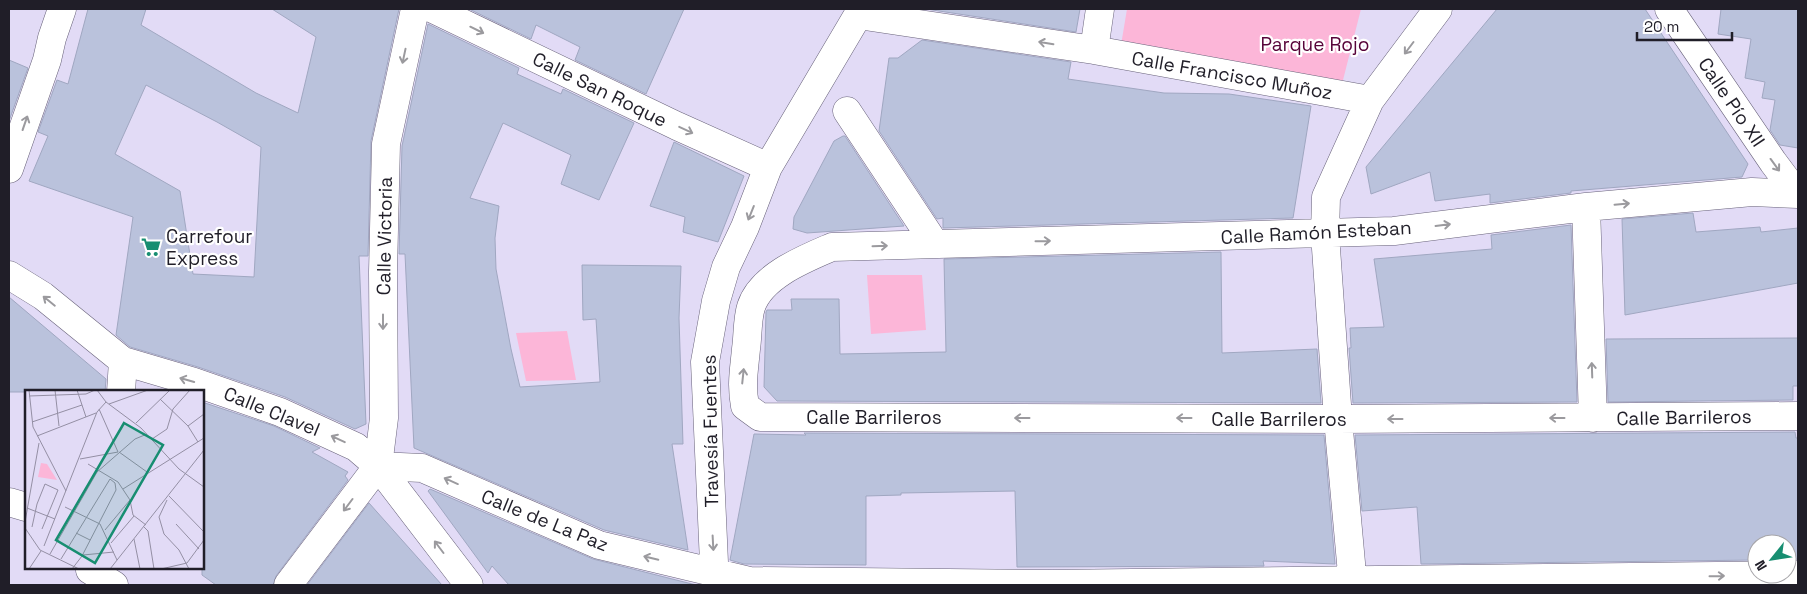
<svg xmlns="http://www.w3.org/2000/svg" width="1807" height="594" font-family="'Space Grotesk',sans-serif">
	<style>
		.green { fill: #fcb6d8 }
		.building { fill: #bac2dc; stroke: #a0a7c1; fill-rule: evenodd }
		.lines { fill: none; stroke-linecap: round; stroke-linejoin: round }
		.minor-casing { stroke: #68627a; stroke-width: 29 }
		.minor { stroke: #fff; stroke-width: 28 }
		.oneway { stroke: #9b9a9e }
		.labels { text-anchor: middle; stroke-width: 4.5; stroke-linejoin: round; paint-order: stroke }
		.park-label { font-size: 19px; fill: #570439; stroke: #fff }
		.street-label { font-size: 19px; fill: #201e28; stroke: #fff }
		.poi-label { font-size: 19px; fill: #201e28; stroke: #fff; text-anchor: start }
		.inset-road { fill: none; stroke: #948fa4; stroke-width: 1 }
		.view { fill: #178e71; fill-opacity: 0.15; stroke: #178e71; stroke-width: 2.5 }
		.inset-edge { fill: none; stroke: #201e28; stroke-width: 2.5 }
	</style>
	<rect width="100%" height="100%" fill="#e2dbf6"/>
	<path class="green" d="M1127 9H1361L1342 84 1121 45Z
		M867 275H922L926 330 871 334Z
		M567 331 576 380 526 381 516 333Z"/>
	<path class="building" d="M88 9H146L141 25 256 93 298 113 316 37 272 9H399L371 141 368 256H359L366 424 355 429 285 397 198 367 130 347 116 335 133 217 29 181 48 136 38 132 57 80 68 84ZM146 85 217 122 261 147 254 277 193 274 180 191 115 154Z
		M469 9H684L646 94 575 60 580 47 536 25 531 39Z
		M926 9H1080L1076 32Z
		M1497 9H1645L1748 164 1742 177 1571 191V193L1490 203V194L1435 201 1430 172 1371 194 1366 167Z
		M1721 9H1798V148L1780 145 1770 130 1775 100 1762 98 1765 82 1745 78 1751 39 1718 34Z
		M428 24 519 68 517 74 561 94 563 89 634 123 599 200 561 184 571 155 503 123 470 198 499 206 495 238 496 269 511 349 520 387 600 382 596 319 583 320 582 265 681 266 679 318 683 444H672L688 550 604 530 414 448 405 254H399L402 146Z
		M922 40 1071 62 1068 79 1164 93 1229 94 1311 106 1293 218 943 228V218L937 219 879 131 889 58H898Z
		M9 60 28 68 9 121Z
		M843 136H845L904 226 807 233 793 229 794 217 834 141Z
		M674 142 744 176 718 242 683 232 685 217 650 206Z
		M1693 213 1696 232 1760 227 1761 232 1798 228V283L1625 315 1622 219Z
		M1571 225 1577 402 1353 403 1349 348H1351L1350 328 1384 327 1374 259 1492 249 1491 235Z
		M1221 252 1222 353 1317 349 1321 403 777 401 764 387 766 312 767 310H792L791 299H839L840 354 946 352 944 259Z
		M9 297 106 379 105 392H9Z
		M1798 338V386H1793V400L1608 402 1606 339Z
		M202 402 274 426 320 448 312 452 348 472 345 476 348 480 276 576 273 585H216L202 575Z
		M1795 432 1796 438H1798V559L1787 560V544H1757V560L1421 564 1417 507 1362 511 1355 435Z
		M804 433 1324 435 1335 564 1263 561 1264 566 1017 567 1015 491 901 493V495L866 496V565L744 564 730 560 754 434 806 435Z
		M430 489 593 559 696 585H509L492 566 488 573 428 491Z
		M369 503 442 585H307Z"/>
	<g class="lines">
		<defs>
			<path id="minor" d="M433 9 677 126 768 167
				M1669 9 1773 162 1797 194
				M858 15 1094 50 1370 100
				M1094 50 1100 9
				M847 111 935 244
				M9 169 47 60 52 38 62 9
				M1798 194 1752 192 1586 207 1394 231 832 247C804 259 761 276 751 307 747 320 748 336 746 349 744 371 741 384 745 406L760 417 1338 419 1798 416
				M1586 207 1593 418
				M9 275 43 296 123 361 194 382 280 412 356 447 378 466 469 585
				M121 392 123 361
				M378 466 422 468 599 545 750 581 1052 584 1798 575
				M378 466 384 418 383 272 386 144 415 9
				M9 502 26 507
				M91 568 90 570 114 585
				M288 585 378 466
				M715 585 705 362 716 301 726 267 745 227 768 167 858 15 863 9
				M1353 585 1338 419 1325 234 1326 197 1370 100 1438 9"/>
		</defs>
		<use href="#minor" class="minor-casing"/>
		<use href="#minor" class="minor"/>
	</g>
	<defs><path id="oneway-shaft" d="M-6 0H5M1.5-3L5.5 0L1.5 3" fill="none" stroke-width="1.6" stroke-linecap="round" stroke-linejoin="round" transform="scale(1.25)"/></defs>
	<g class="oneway">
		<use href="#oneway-shaft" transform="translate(477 30) rotate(26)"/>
		<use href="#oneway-shaft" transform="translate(1046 43) rotate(-171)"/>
		<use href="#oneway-shaft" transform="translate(1409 48) rotate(127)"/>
		<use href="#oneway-shaft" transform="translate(404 56) rotate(102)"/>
		<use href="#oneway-shaft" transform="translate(25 123) rotate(-71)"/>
		<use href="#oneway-shaft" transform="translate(686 130) rotate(25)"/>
		<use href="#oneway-shaft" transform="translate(1775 165) rotate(54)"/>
		<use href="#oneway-shaft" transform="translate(1622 204) rotate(-5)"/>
		<use href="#oneway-shaft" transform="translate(751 213) rotate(112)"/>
		<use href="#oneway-shaft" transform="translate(1443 225) rotate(-7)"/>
		<use href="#oneway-shaft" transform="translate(1043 241) rotate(-1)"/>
		<use href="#oneway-shaft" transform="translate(880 246) rotate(-2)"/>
		<use href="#oneway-shaft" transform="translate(49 301) rotate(-141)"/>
		<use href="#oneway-shaft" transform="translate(383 322) rotate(90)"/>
		<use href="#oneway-shaft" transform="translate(1592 370) rotate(-92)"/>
		<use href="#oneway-shaft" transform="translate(743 376) rotate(-84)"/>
		<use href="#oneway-shaft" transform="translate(187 380) rotate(-164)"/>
		<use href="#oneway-shaft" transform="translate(1022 418) rotate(-180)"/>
		<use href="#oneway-shaft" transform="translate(1184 418) rotate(-180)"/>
		<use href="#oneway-shaft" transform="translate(1557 418) rotate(180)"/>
		<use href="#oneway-shaft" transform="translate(1395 419) rotate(180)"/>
		<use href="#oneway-shaft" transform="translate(338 439) rotate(-155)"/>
		<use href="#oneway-shaft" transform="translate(451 481) rotate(-156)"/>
		<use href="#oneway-shaft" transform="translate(348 505) rotate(127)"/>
		<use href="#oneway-shaft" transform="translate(713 543) rotate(87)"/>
		<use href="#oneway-shaft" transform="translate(439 547) rotate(-127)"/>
		<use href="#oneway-shaft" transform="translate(651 558) rotate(-167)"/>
		<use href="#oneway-shaft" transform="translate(1717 576) rotate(-1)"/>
	</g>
	<defs>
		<symbol id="supermarket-bare" viewBox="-9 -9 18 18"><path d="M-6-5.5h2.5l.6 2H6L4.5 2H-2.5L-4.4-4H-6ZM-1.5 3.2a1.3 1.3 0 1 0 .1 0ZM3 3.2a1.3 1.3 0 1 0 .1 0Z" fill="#178e71" stroke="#fff" stroke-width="2.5" paint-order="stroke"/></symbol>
	</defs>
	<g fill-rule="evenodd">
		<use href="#supermarket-bare" x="137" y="233" width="28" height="28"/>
	</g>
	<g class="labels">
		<g class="park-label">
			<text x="1315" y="51">Parque Rojo</text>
		</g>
		<g class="street-label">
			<text transform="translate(1232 75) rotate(10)" y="7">Calle Francisco Muñoz</text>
			<text transform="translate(600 89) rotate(26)" y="7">Calle San Roque</text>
			<text transform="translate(1732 102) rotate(56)" y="7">Calle Pío XII</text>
			<text transform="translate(1316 232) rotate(-3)" y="7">Calle Ramón Esteban</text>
			<text transform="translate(384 236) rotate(-89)" y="7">Calle Victoria</text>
			<text transform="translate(272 411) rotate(22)" y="7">Calle Clavel</text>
			<text x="874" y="424">Calle Barrileros</text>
			<text transform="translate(1684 417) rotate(-1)" y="7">Calle Barrileros</text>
			<text x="1279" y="426">Calle Barrileros</text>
			<text transform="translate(710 431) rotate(-91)" y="7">Travesía Fuentes</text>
			<text transform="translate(545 520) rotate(22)" y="7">Calle de La Paz</text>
		</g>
		<g class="poi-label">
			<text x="166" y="243">Carrefour<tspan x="166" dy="22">Express</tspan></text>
		</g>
	</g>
	<g transform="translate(25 390)">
		<rect width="179" height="179" fill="#e2dbf6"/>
		<path d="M16 73 22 74 32 90 13 87Z" fill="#fcb6d8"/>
		<path class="inset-road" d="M4 0 8 37 41 101M30 0 34 36M52 0 61 27M72 0 81 12 116 38 154 79 179 97M4 6 61 4 70 0M135 9 163 36 173 52M84 14 123 0M74 19 93 62M7 32 57 15M111 33 145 0M163 36 179 24M12 46 71 23M127 49 142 39 148 19 165 0M94 62 122 82M55 69 93 62M63 74 93 92 105 110 108 125 121 135M98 99 179 48M144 106 179 142M142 110 134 127 139 144 154 160 164 179M40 117 75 134 92 170M2 118 30 129M0 132 14 53M151 134 174 159M7 137 12 114 20 94 33 100 17 139M119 137 123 141 129 179M0 138 15 160 54 179M80 140 105 110M51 143 65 150M109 149 115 179M86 153 109 126M19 156 72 22 81 12M25 164 72 82 110 49 122 44M58 165 89 162M36 169 85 89 90 93 91 100 57 166 47 179M4 179 16 161M85 179 179 60M136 179 162 173 179 150"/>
		<path class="view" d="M99 33 138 55 70 173 31 150Z"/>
		<rect width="179" height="179" class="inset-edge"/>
	</g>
	<rect width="1807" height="594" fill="none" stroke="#201e28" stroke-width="20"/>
	<g transform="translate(1772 559) rotate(240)"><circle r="24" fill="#ffffff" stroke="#a6a5a9"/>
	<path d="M0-4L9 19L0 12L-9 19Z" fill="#178e71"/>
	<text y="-8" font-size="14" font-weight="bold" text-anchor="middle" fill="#201e28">N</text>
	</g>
	<path d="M1637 32v8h95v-8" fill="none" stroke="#201e28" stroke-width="2.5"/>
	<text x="1644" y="32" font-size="15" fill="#201e28" stroke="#ffffff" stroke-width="4" paint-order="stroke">20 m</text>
</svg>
